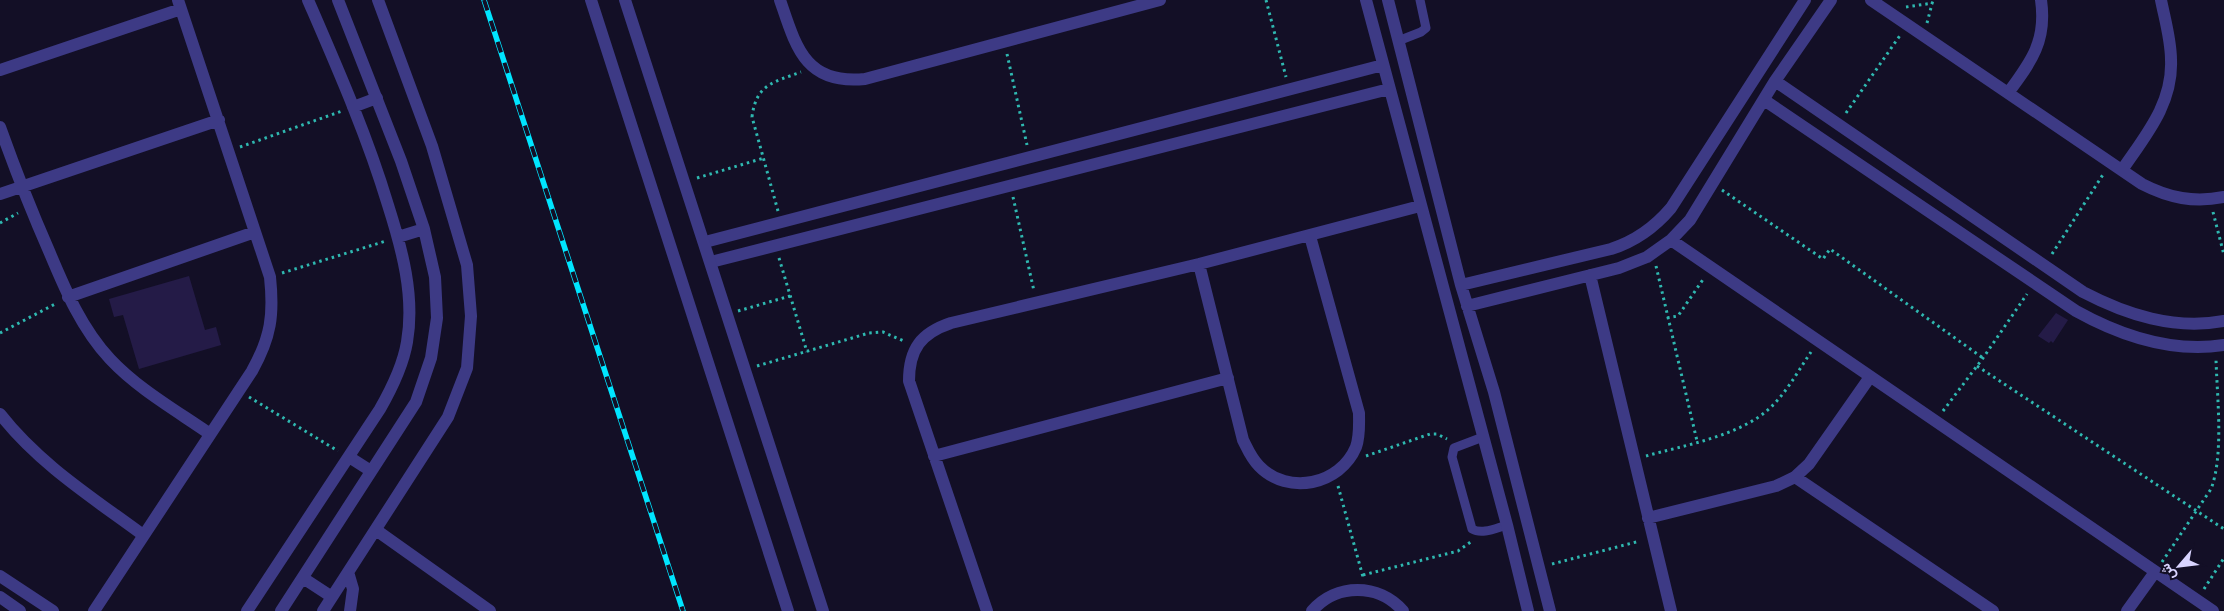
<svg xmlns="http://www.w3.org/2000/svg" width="2224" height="611" font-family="Arial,Vazirmatn,sans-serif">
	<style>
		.building { fill: #241b47 }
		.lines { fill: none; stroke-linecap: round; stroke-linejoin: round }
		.path { stroke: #2fb8b0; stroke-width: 3; stroke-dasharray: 2.5 4; stroke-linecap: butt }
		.service { stroke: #3d3a85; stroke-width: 9 }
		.minor { stroke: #3d3a85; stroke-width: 12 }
		.tertiary { stroke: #3d3a85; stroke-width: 12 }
		.rail-casing { stroke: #00e5ff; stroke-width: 5.5 }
		.rail { stroke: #130f26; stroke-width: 4; stroke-dasharray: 11; stroke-linecap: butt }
	</style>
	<rect width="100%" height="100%" fill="#130f26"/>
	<path class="building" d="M189 276 205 330 216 327 221 345 139 369 123 315 114 317 109 299Z
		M2056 313 2068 320 2053 343 2051 341 2049 343 2038 336Z"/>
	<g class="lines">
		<path class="path" d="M1266 0 1286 77
			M1906 7 1933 3
			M1927 23 1933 0
			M1007 54 1027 145
			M1846 113 1901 34
			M240 147 342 111
			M697 178 764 158
			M1722 190 1823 259 1830 249 1983 358
			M1013 197 1034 291
			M778 211 752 117C756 84 774 82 801 72
			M2213 212 2224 255
			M0 223 18 213
			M2052 254 2104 173
			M779 258 807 352
			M1656 266 1697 441
			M282 273 386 241
			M738 311 790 296
			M1667 318 1678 316 1704 278
			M0 333 57 303
			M757 366 869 333 883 332 906 342
			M1977 366 2224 529
			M249 397 338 451
			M1943 411 1983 358 2027 294
			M1366 456 1430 434H1437L1447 439
			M1646 456C1685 445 1740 436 1770 408 1787 392 1798 371 1811 352
			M1338 486 1363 577
			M2162 562 2211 489C2224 455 2217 397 2216 359
			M1552 564 1640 541
			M1363 575 1458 551 1472 541
			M2204 589 2224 558"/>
		<path class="service" d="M1398 41 1421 32 1426 28 1420 0
			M1483 437 1454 448 1452 457 1472 529C1482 535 1496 528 1507 525"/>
		<path class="minor" d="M780 0C796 47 805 85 865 79L1160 0
			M1366 0 1507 525 1528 611
			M1388 0 1461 285 1494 392 1550 611
			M1871 0 2142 184C2169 198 2194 203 2224 197
			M0 70 181 9
			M1775 81 2083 292C2127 315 2174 330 2224 321
			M2008 93C2031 62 2047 41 2041 0
			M1764 100 2076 311C2121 336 2172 353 2224 345
			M353 107 377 98
			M0 127C15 169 31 210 49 251 65 289 81 328 110 359 138 389 177 411 210 434
			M2122 170C2145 136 2173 104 2171 60 2171 40 2165 20 2161 0
			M0 194 219 120
			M398 237 424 229
			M1671 240 2213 611
			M705 242 1383 65
			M711 262 1389 89
			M1199 264 1243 440C1248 450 1251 458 1259 466 1288 496 1340 485 1356 447 1360 436 1359 424 1359 413L1310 236
			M1590 275 1671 611
			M1461 285 1611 249C1636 241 1654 228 1671 208L1805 0
			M68 297 255 232
			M1467 306 1619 268 1647 257 1671 240 1690 220 1775 81 1831 0
			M0 414C39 464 93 498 143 535
			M934 456 1228 378
			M349 457 371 471
			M1795 477 1993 611
			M1648 518 1776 486 1795 477 1809 464 1870 377
			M376 530 490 611
			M348 572 353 589 350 611
			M0 576 53 611
			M303 578 332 597
			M0 597 20 611
			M94 611 252 371C271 337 274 315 270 277L178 0
			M247 611 380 409C392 388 403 366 407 342 415 296 402 249 388 205 367 135 337 67 308 0
			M281 611 416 402 431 358 437 318 435 277 424 229 401 161 338 0
			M323 611 448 417 467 368 471 316 467 265 432 146 378 0
			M987 611 909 381C909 349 921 333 951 323L1199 264 1420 206
			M1312 611C1336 583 1379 583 1403 611
			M2127 611 2155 572"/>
		<path class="tertiary" d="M591 0 788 611
			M625 0 823 611"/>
		<defs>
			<path id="rail" d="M484 0 683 611"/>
		</defs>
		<use href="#rail" class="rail-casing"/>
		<use href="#rail" class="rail"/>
	</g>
	<g transform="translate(2179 566) rotate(242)" stroke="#130f26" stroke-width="4" paint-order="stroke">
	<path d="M0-4L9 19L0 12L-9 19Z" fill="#d9d4ff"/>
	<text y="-8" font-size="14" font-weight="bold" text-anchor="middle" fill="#d9d4ff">ش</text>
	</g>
</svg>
